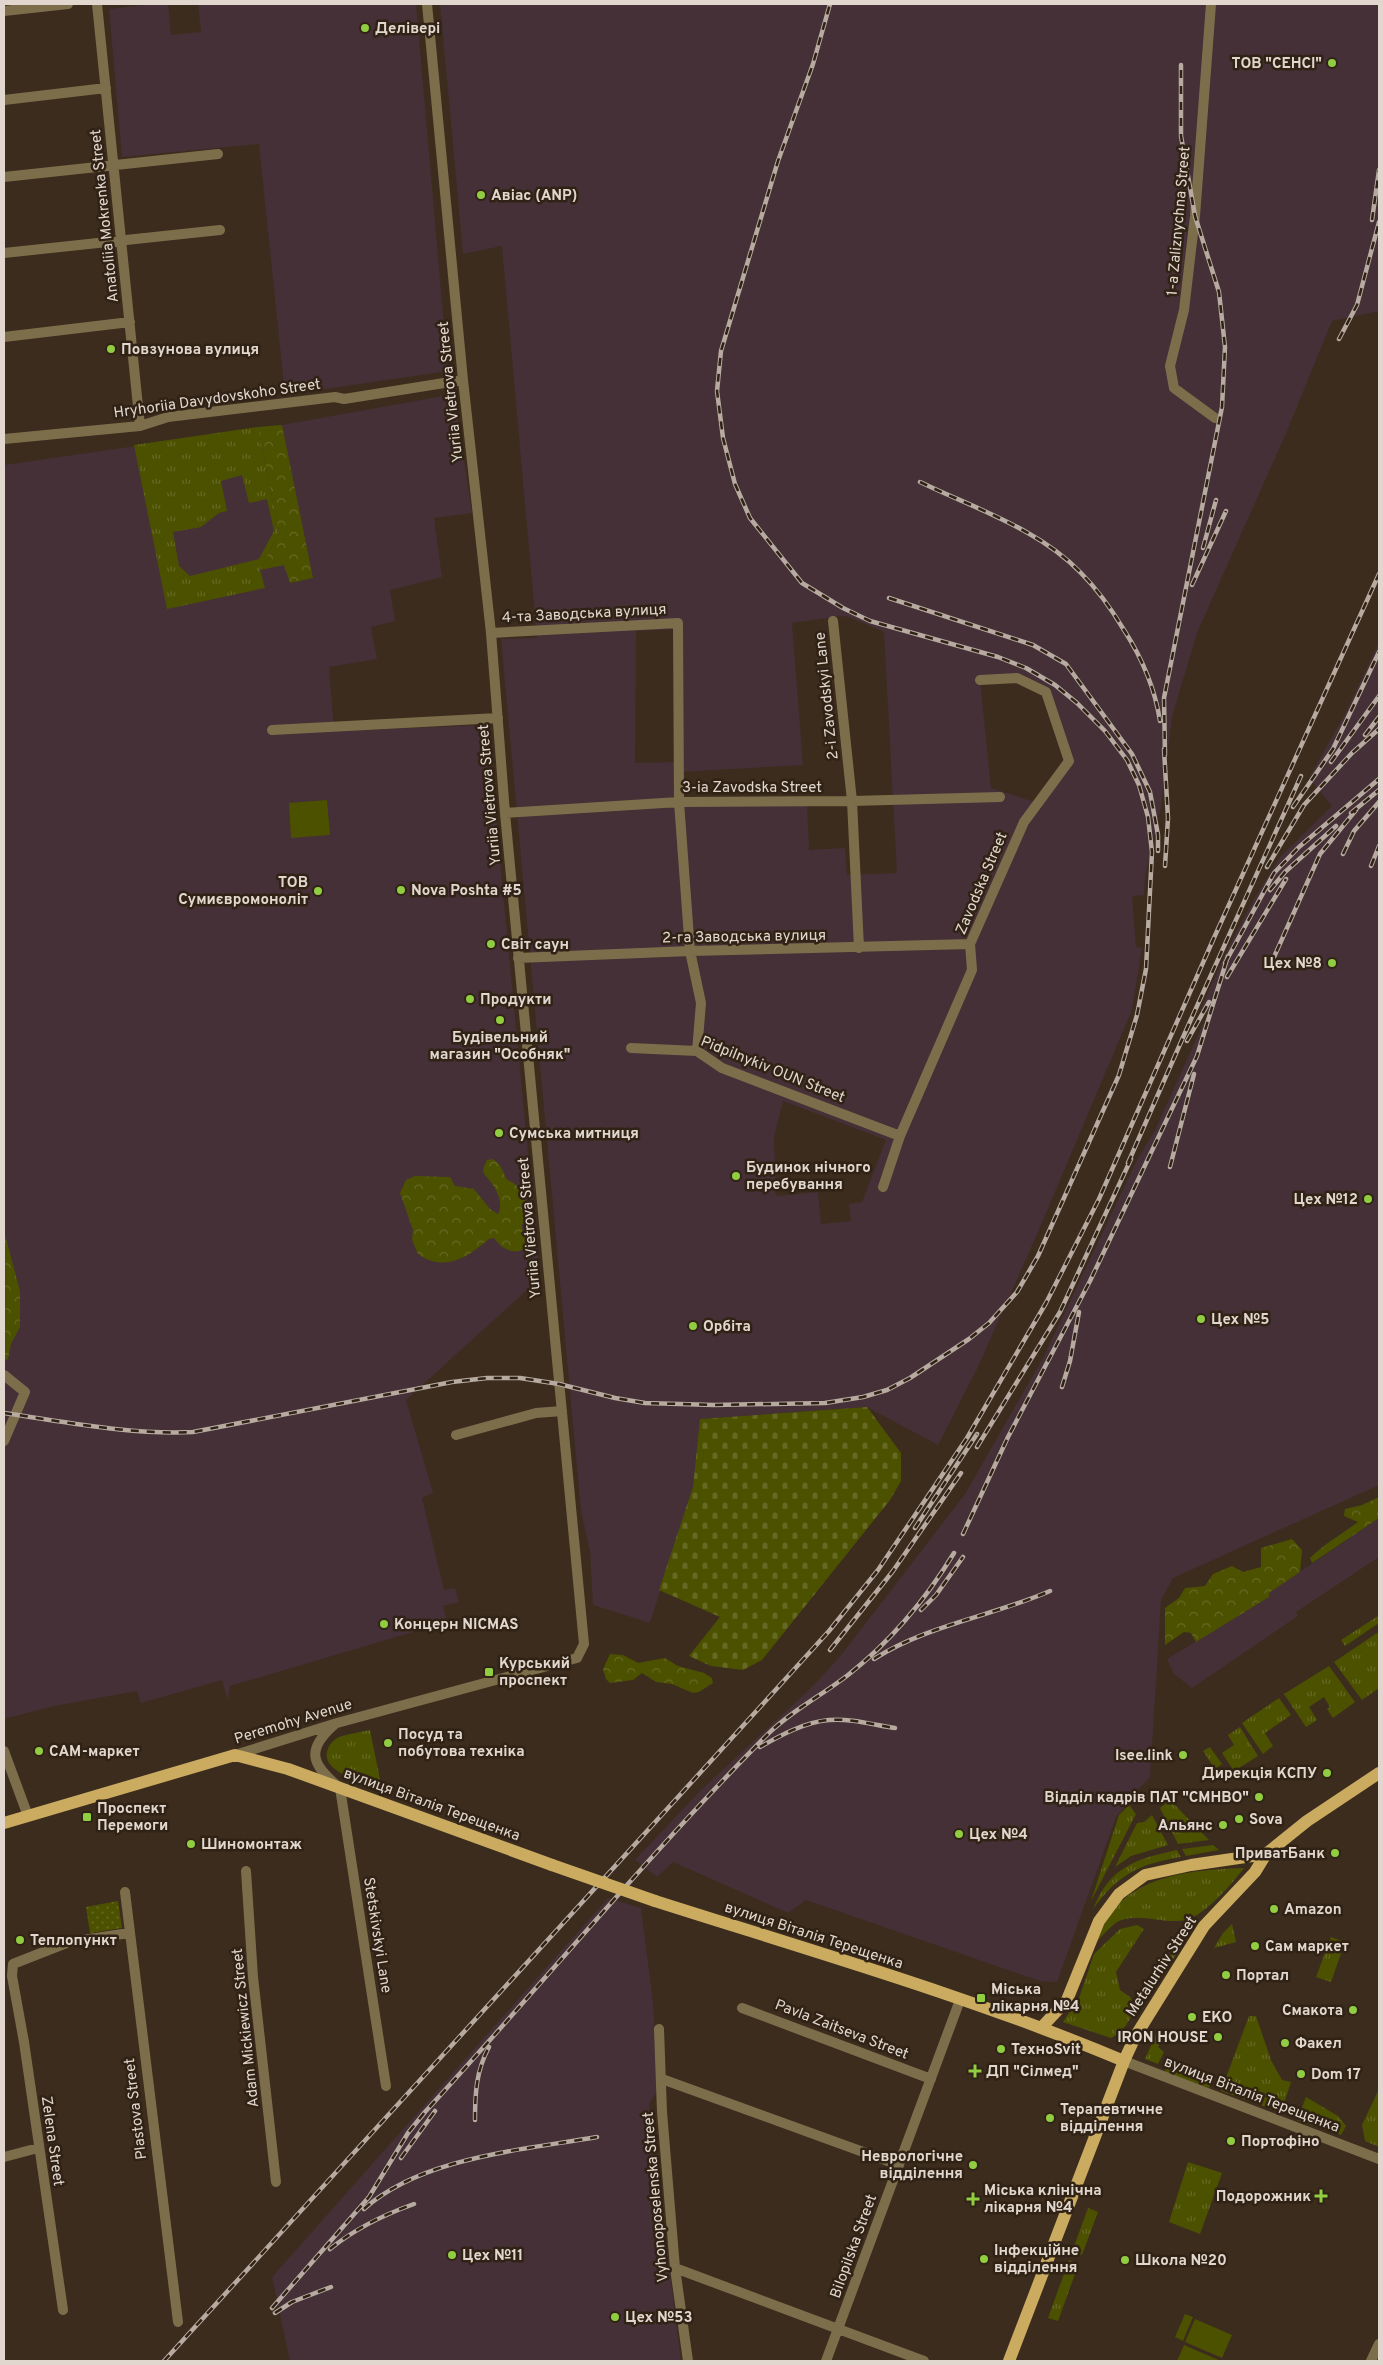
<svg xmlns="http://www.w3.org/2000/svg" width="1383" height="2365" font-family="Overpass,sans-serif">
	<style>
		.industrial { fill: #443036; fill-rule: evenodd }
		.grass { fill: url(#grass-tufts); fill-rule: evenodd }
		.forest { fill: url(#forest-crowns) }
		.cemetery { fill: url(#cemetery-stones) }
		.park { fill: url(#park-dots) }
		.garden { fill: #4c5100 }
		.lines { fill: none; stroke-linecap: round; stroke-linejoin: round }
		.minor { stroke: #7d6e4b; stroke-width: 10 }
		.major { stroke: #caab60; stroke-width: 12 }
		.rail-casing { stroke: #b7aba1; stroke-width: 4.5 }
		.rail { stroke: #302214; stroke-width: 2.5; stroke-dasharray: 8; stroke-linecap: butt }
		.major-bridge { stroke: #caab60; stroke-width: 12 }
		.poi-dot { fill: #90cd41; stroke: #302214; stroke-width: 2 }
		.labels { text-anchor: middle; stroke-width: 5; stroke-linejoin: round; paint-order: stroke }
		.poi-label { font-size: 15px; font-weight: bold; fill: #e1d7ce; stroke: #302214; text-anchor: start }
		.street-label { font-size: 15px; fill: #e1d7ce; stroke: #302214 }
	</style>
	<defs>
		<pattern id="grass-tufts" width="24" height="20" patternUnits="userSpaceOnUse" patternTransform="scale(1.25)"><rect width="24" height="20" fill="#4c5100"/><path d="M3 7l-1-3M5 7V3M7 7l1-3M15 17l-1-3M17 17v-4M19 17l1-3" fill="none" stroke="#666924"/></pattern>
		<pattern id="forest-crowns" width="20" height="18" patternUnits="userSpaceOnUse" patternTransform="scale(1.25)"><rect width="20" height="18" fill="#4c5100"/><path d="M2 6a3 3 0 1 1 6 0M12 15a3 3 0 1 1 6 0" fill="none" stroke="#666924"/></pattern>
		<pattern id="cemetery-stones" width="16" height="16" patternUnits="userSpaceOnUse" patternTransform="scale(1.25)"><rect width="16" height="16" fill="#4c5100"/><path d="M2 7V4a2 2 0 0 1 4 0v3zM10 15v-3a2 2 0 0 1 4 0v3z" fill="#666924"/></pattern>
		<pattern id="park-dots" width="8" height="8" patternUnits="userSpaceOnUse" patternTransform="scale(1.25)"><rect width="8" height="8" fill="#4c5100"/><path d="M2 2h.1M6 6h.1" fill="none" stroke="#666924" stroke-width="1.8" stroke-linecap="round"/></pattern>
	</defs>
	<rect width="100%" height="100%" fill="#3b2c1e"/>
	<path class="industrial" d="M153 4H168L171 35 201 32 198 4H416L448 371 285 395 259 144 122 157 109 9Z
		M440 4H1379V311L1332 321 1287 431 1197 633 1172 717 1161 807 1145 877 1144 895 1132 896 1136 947 1142 948 1132 1010 1038 1232 977 1369 938 1445 867 1407 701 1419 693 1487 650 1623 593 1605 590 1552 581 1511 501 639 537 638 502 246 463 254ZM842 616 849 617 884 632 897 873 847 875 845 848 809 850 807 802H679V772L803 765 792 623ZM678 629 679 762 635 763 636 631ZM1017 678 1046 693 1069 761 1038 803 991 788 980 680ZM783 1101 886 1140 862 1202 849 1204 851 1221 821 1224 818 1192 776 1196 774 1137Z
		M454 394 472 513 434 518 442 577 390 590 395 621 371 627 377 659 329 667 334 731 487 725 540 1278 406 1400 433 1493 422 1498 444 1590 455 1588 459 1602 443 1606 447 1622 230 1686 228 1701 222 1680 141 1703 137 1691 54 1706 4 1719V465L282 425Z
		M1379 642V1485L1173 1578 1161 1600 1150 1778 1126 1800 1129 1803 1116 1817 1057 1982 1040 1981 806 1900 788 1913 673 1862 657 1877 635 1860 699 1792 812 1687 842 1654 965 1494 1043 1358 1137 1160 1155 1130 1208 1013 1200 1010 1231 942 1254 899 1280 857 1332 806 1309 778 1346 712Z
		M1379 1518V1557L1296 1612 1298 1616 1192 1688 1174 1674 1167 1659 1269 1597V1593Z
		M608 1898 641 1908 653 2002 658 2090 649 2104 681 2361H290L272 2277Z"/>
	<path class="grass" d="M258 427 279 532 260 570 265 588 167 609 134 445ZM242 475 249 503 267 499 274 531 259 559 190 576 179 566 173 532 201 527 219 513 227 511 221 481Z
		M1378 1616 1379 1623 1345 1646 1341 1640Z
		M1377 1633 1379 1637V1688L1362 1700 1334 1662Z
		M1329 1666 1355 1702 1333 1718 1327 1709 1330 1707 1324 1697 1309 1707 1317 1720 1306 1727 1284 1694Z
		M1279 1698 1291 1715 1265 1733 1273 1746 1263 1754 1242 1723Z
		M1240 1727 1258 1756 1234 1771 1222 1753 1234 1745 1228 1735Z
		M370 1730 382 1789C367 1783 322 1773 327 1752 328 1746 333 1740 339 1737 348 1734 360 1732 370 1730Z
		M1210 1747 1222 1764 1215 1769 1203 1751Z
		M1170 1800 1209 1840 1178 1844 1160 1808Z
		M1129 1805 1136 1814 1091 1901 1119 1815Z
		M1152 1815 1168 1845 1131 1856 1115 1867 1137 1823 1144 1822Z
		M1213 1845 1219 1850 1186 1856 1182 1849Z
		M1177 1850 1181 1857C1139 1864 1119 1874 1093 1909 1110 1867 1135 1859 1177 1850Z
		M1244 1868C1232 1884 1205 1915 1186 1920 1164 1925 1137 1911 1117 1922 1110 1927 1103 1935 1097 1941 1101 1933 1104 1923 1109 1916 1138 1873 1197 1870 1244 1868Z
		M1232 1924 1236 1942 1214 1948 1223 1933Z
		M1137 1925 1144 1929 1116 1972 1120 1990 1130 1997 1135 2006C1131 2019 1124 2032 1111 2038L1063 2022 1079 1998 1094 1954 1120 1929Z
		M1331 1937 1345 1942 1331 1982 1316 1977Z
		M1181 1938 1185 1939 1184 1942 1166 1970 1161 1971Z
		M1249 2016H1256L1271 2060 1282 2080 1291 2082 1281 2112 1221 2091Z
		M1159 2028 1164 2031 1158 2047 1164 2052 1158 2064 1145 2059Z
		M1169 2061 1214 2077 1209 2088 1165 2072Z
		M1379 2089V2147L1365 2141 1362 2125Z
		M1306 2097 1338 2116 1346 2126 1341 2135 1297 2120Z
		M1188 2162 1222 2173 1200 2234 1169 2222Z
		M1088 2208 1098 2212 1082 2255 1072 2252Z
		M1069 2260 1079 2263 1058 2321 1048 2318Z"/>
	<path class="forest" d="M282 425 313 578 290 583 284 565 260 570 279 532 258 427Z
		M492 1159C501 1163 502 1170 506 1178 509 1182 513 1182 516 1185 524 1192 531 1212 531 1222L522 1224V1229L530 1243C519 1258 503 1251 494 1238L489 1239C468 1257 445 1273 418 1254L412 1240 413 1230 400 1193 406 1180 415 1176 450 1177 455 1186 474 1189 490 1209 498 1214C505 1200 493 1183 484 1174L483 1169 487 1160Z
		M4 1231 20 1291V1327L11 1344 8 1359 4 1361Z
		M1379 1497V1518L1312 1563 1310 1558C1324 1544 1342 1534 1358 1522L1344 1516 1345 1509 1362 1505Z
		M1292 1539 1302 1550 1300 1572 1269 1593V1597L1196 1642 1191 1633 1184 1632 1165 1645V1608L1179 1598 1185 1588 1205 1586 1213 1574 1232 1566 1243 1572 1261 1567V1548Z
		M610 1654 623 1655 638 1663 665 1658 678 1666 704 1673 712 1678 713 1683 699 1692 693 1693 672 1684 656 1682 642 1673 633 1680 610 1683 606 1679 603 1669Z"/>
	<path class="cemetery" d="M867 1407 901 1453V1481L890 1500 762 1660 743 1670 711 1666 689 1656 720 1617 659 1590 693 1487 700 1419Z"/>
	<path class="park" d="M118 1901 122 1928 90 1933 86 1907Z"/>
	<path class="garden" d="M327 800 330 835 291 838 289 803Z
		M1185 2314 1193 2317 1183 2341 1175 2337Z
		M1195 2319 1232 2335 1222 2358 1185 2342Z
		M1184 2345 1221 2361H1177Z"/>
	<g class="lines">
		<path class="minor" d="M97 4 140 426
			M1211 4 1195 216 1184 310 1170 366 1174 388 1215 418
			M4 11 68 4
			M4 100 106 88
			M4 177 218 154
			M4 253 220 230
			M4 337 130 322
			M4 439 140 426 168 417 335 397 344 399 463 380
			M833 621 852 801 859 948
			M491 633 678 623 679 802 690 951 701 1003 697 1051
			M272 730 498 718
			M505 813 679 802 852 801 1000 797
			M518 958 690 951 970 944
			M631 1048 697 1051 722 1068 900 1136
			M883 1187 900 1136 972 970 970 944 1024 822 1069 761 1046 692 1017 678 980 680
			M4 1375 25 1392 4 1441
			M456 1435 536 1413 562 1411
			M334 1725C304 1751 313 1766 340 1788L386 2086
			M4 1751 28 1816
			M235 1755 337 1723 577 1658 584 1644 505 813 491 633 463 380 427 4
			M246 1871 253 1977 276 2182
			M125 1892 178 2322
			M742 2008 931 2079
			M659 2029 662 2112 675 2268 688 2361
			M1124 2061 1379 2159
			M662 2079 899 2165
			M4 2157 38 2148
			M675 2268 924 2361
			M63 2310 24 2042 12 1976 13 1964 69 1942 129 1933
			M826 2361 960 2000
			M1371 2361 1379 2344"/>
		<path class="major" d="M4 1823 235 1755 288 1769 552 1865
			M655 1901C812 1951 972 1997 1124 2061
			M1041 2028 1067 2000 1099 1921 1119 1894 1145 1875 1191 1865 1266 1854
			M1009 2361 1124 2061 1135 2037 1204 1926 1255 1872 1266 1854 1307 1821 1379 1773"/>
		<defs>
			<path id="rail" d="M1372 220 1379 170
				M1339 339 1357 305 1379 222
				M920 482C974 508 1039 529 1081 573 1098 590 1112 610 1124 630 1142 658 1155 689 1160 721
				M1203 548 1216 500
				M1192 585 1226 511
				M889 598 1033 645 1066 664 1132 754 1150 792 1158 835V851
				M1365 735 1379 717
				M1164 749 1168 818 1165 866
				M1165 755 1164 698 1222 407 1225 347 1219 292 1195 216 1181 136V65
				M1331 762 1379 696
				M1293 807 1333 749 1379 652
				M1351 813 1379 790
				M1343 854 1354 831 1379 802
				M1371 866 1379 846
				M1267 867 1304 805 1352 753 1379 729
				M1270 890 1285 872 1336 826
				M1225 963 1274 873 1299 847 1379 779
				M1270 966 1320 854 1356 810
				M1227 977 1286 879
				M1187 1041 1209 1002
				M1128 1163 1188 1026 1301 776
				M1170 1167 1194 1074
				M1062 1387 1070 1361 1079 1312
				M4 1413C67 1422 130 1435 193 1432L452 1382 487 1378H520L559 1384 615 1398 645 1403 714 1405 825 1403 863 1397 887 1390 910 1378 969 1339 989 1323 1017 1292 1038 1256 1119 1075 1137 1015 1146 969 1152 852 1148 817 1139 785 1127 760 1105 731 1077 703 1055 685 1026 668 998 657 870 621 843 608 802 583 750 518 735 484 723 438 717 391 721 351 778 161 813 64 830 4
				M977 1447 1060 1312 1131 1159
				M915 1528 977 1434
				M963 1534 1008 1437 1090 1281 1197 1056 1228 956
				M921 1610 936 1595 963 1557
				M830 1650 893 1571 961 1473
				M874 1659C927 1625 993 1616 1050 1591
				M760 1747C781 1735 805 1722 829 1720 851 1718 874 1725 895 1728
				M475 2120C475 2094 476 2071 489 2047
				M401 2158 435 2111
				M364 2209C422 2157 523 2150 597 2137
				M330 2249C356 2228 383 2215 414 2204
				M272 2308 369 2197 408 2133 425 2112C540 1987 647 1856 767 1735 791 1711 821 1696 848 1675 890 1642 926 1599 954 1553
				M275 2313 292 2302 331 2287
				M164 2361 761 1706 829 1631 878 1570 967 1438 1046 1303 1099 1199 1213 940 1379 574"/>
		</defs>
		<use href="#rail" class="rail-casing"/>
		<use href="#rail" class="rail"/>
		<path class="major-bridge" d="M552 1865 655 1901"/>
	</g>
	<g class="poi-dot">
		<circle cx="365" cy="28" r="5"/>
		<circle cx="1332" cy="63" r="5"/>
		<circle cx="481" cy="195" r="5"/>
		<circle cx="111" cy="349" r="5"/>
		<circle cx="401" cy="890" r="5"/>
		<circle cx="318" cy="891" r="5"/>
		<circle cx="491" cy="944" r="5"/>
		<circle cx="1332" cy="963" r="5"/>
		<circle cx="470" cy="999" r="5"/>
		<circle cx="500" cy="1020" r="5"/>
		<circle cx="499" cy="1133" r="5"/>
		<circle cx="736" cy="1176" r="5"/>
		<circle cx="1368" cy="1199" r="5"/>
		<circle cx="1201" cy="1319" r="5"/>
		<circle cx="693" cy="1326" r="5"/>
		<circle cx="384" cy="1624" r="5"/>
		<rect x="484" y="1667" width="10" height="10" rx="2.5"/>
		<circle cx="388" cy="1743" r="5"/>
		<circle cx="39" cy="1751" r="5"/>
		<circle cx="1183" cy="1755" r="5"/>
		<circle cx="1327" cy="1773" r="5"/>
		<circle cx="1259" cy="1797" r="5"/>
		<rect x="82" y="1812" width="10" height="10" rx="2.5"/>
		<circle cx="1239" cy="1819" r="5"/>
		<circle cx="1223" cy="1825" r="5"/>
		<circle cx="959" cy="1834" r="5"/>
		<circle cx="191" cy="1844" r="5"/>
		<circle cx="1335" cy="1853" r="5"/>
		<circle cx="1274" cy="1909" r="5"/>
		<circle cx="20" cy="1940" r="5"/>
		<circle cx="1255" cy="1946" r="5"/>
		<circle cx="1226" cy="1975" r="5"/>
		<rect x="976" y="1993" width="10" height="10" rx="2.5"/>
		<circle cx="1353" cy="2010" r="5"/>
		<circle cx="1192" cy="2017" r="5"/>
		<circle cx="1218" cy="2037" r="5"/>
		<circle cx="1285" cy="2043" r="5"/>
		<circle cx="1001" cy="2049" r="5"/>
		<path d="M972.5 2063.5h5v5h5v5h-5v5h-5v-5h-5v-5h5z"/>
		<circle cx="1301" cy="2074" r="5"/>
		<circle cx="1050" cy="2118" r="5"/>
		<circle cx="1231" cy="2141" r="5"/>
		<circle cx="973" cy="2165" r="5"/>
		<path d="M1318.5 2188.5h5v5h5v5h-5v5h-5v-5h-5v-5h5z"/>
		<path d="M970.5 2191.5h5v5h5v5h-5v5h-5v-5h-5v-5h5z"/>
		<circle cx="452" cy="2255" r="5"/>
		<circle cx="984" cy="2259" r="5"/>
		<circle cx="1125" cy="2260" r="5"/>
		<circle cx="615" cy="2317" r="5"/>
	</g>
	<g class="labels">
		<g class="poi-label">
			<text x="375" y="33">Делівері</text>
			<text x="1322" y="68" text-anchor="end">ТОВ "СЕНСІ"</text>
			<text x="491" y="200">Авіас (ANP)</text>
			<text x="121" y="354">Повзунова вулиця</text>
			<text x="308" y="887" text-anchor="end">ТОВ<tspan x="308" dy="17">Сумиєвромоноліт</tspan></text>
			<text x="411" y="895">Nova Poshta #5</text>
			<text x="501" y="949">Світ саун</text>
			<text x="1322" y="968" text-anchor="end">Цех №8</text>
			<text x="480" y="1004">Продукти</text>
			<text x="500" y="1042" text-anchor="middle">Будівельний<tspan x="500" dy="17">магазин "Особняк"</tspan></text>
			<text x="509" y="1138">Сумська митниця</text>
			<text x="746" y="1172">Будинок нічного<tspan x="746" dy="17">перебування</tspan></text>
			<text x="1358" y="1204" text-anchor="end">Цех №12</text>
			<text x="1211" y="1324">Цех №5</text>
			<text x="703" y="1331">Орбіта</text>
			<text x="394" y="1629">Концерн NICMAS</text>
			<text x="499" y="1668">Курський<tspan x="499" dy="17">проспект</tspan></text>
			<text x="398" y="1739">Посуд та<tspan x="398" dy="17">побутова техніка</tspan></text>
			<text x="49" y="1756">САМ-маркет</text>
			<text x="1173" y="1760" text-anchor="end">Isee.link</text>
			<text x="1317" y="1778" text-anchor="end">Дирекція КСПУ</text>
			<text x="1249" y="1802" text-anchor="end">Відділ кадрів ПАТ "СМНВО"</text>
			<text x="97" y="1813">Проспект<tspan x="97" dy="17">Перемоги</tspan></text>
			<text x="1249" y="1824">Sova</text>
			<text x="1213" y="1830" text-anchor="end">Альянс</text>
			<text x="969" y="1839">Цех №4</text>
			<text x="201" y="1849">Шиномонтаж</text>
			<text x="1325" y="1858" text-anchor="end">ПриватБанк</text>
			<text x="1284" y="1914">Amazon</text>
			<text x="30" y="1945">Теплопункт</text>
			<text x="1265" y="1951">Сам маркет</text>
			<text x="1236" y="1980">Портал</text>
			<text x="991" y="1994">Міська<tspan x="991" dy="17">лікарня №4</tspan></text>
			<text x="1343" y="2015" text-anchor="end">Смакота</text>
			<text x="1202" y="2022">ЕКО</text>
			<text x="1208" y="2042" text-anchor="end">IRON HOUSE</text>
			<text x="1295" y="2048">Факел</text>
			<text x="1011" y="2054">ТехноSvit</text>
			<text x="986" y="2076">ДП "Сілмед"</text>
			<text x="1311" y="2079">Dom 17</text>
			<text x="1060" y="2114">Терапевтичне<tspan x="1060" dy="17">відділення</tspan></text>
			<text x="1241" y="2146">Портофіно</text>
			<text x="963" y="2161" text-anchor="end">Неврологічне<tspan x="963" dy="17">відділення</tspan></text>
			<text x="984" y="2195">Міська клінічна<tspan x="984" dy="17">лікарня №4</tspan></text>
			<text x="1311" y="2201" text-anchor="end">Подорожник</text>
			<text x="994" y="2255">Інфекційне<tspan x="994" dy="17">відділення</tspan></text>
			<text x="462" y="2260">Цех №11</text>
			<text x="1135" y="2265">Школа №20</text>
			<text x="625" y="2322">Цех №53</text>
		</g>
		<g class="street-label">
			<text transform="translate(104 216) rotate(-96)" y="5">Anatoliia Mokrenka Street</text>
			<text transform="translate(1178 221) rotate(-85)" y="5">1-a Zaliznychna Street</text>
			<text transform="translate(450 392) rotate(-96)" y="5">Yuriia Vietrova Street</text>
			<text transform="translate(217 398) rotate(-8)" y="5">Hryhoriia Davydovskoho Street</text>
			<text transform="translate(584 613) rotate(-3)" y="5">4-та Заводська вулиця</text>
			<text transform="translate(826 696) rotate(-96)" y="5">2-i Zavodskyi Lane</text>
			<text x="752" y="792">3-ia Zavodska Street</text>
			<text transform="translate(489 795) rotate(-95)" y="5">Yuriia Vietrova Street</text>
			<text transform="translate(981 883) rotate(-67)" y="5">Zavodska Street</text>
			<text transform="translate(744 936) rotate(-1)" y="5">2-га Заводська вулиця</text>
			<text transform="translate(773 1069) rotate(22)" y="5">Pidpilnykiv OUN Street</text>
			<text transform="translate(529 1228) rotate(-95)" y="5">Yuriia Vietrova Street</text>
			<text transform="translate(293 1721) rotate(-17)" y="5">Peremohy Avenue</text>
			<text transform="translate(432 1804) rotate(20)" y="5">вулиця Віталія Терещенка</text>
			<text transform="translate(378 1935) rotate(81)" y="5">Stetskivskyi Lane</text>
			<text transform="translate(814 1935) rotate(18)" y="5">вулиця Віталія Терещенка</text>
			<text transform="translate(1161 1966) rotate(-57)" y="5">Metalurhiv Street</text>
			<text transform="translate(245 2028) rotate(-96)" y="5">Adam Mickiewicz Street</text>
			<text transform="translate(842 2029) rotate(21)" y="5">Pavla Zaitseva Street</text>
			<text transform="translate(1252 2094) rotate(21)" y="5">вулиця Віталія Терещенка</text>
			<text transform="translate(135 2109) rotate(-97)" y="5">Plastova Street</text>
			<text transform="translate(53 2141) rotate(82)" y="5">Zelena Street</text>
			<text transform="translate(655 2197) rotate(-95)" y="5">Vyhonoposelenska Street</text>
			<text transform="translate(853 2246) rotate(-70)" y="5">Bilopilska Street</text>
		</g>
	</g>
	<rect width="1383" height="2365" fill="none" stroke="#e1d7ce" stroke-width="10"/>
</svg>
